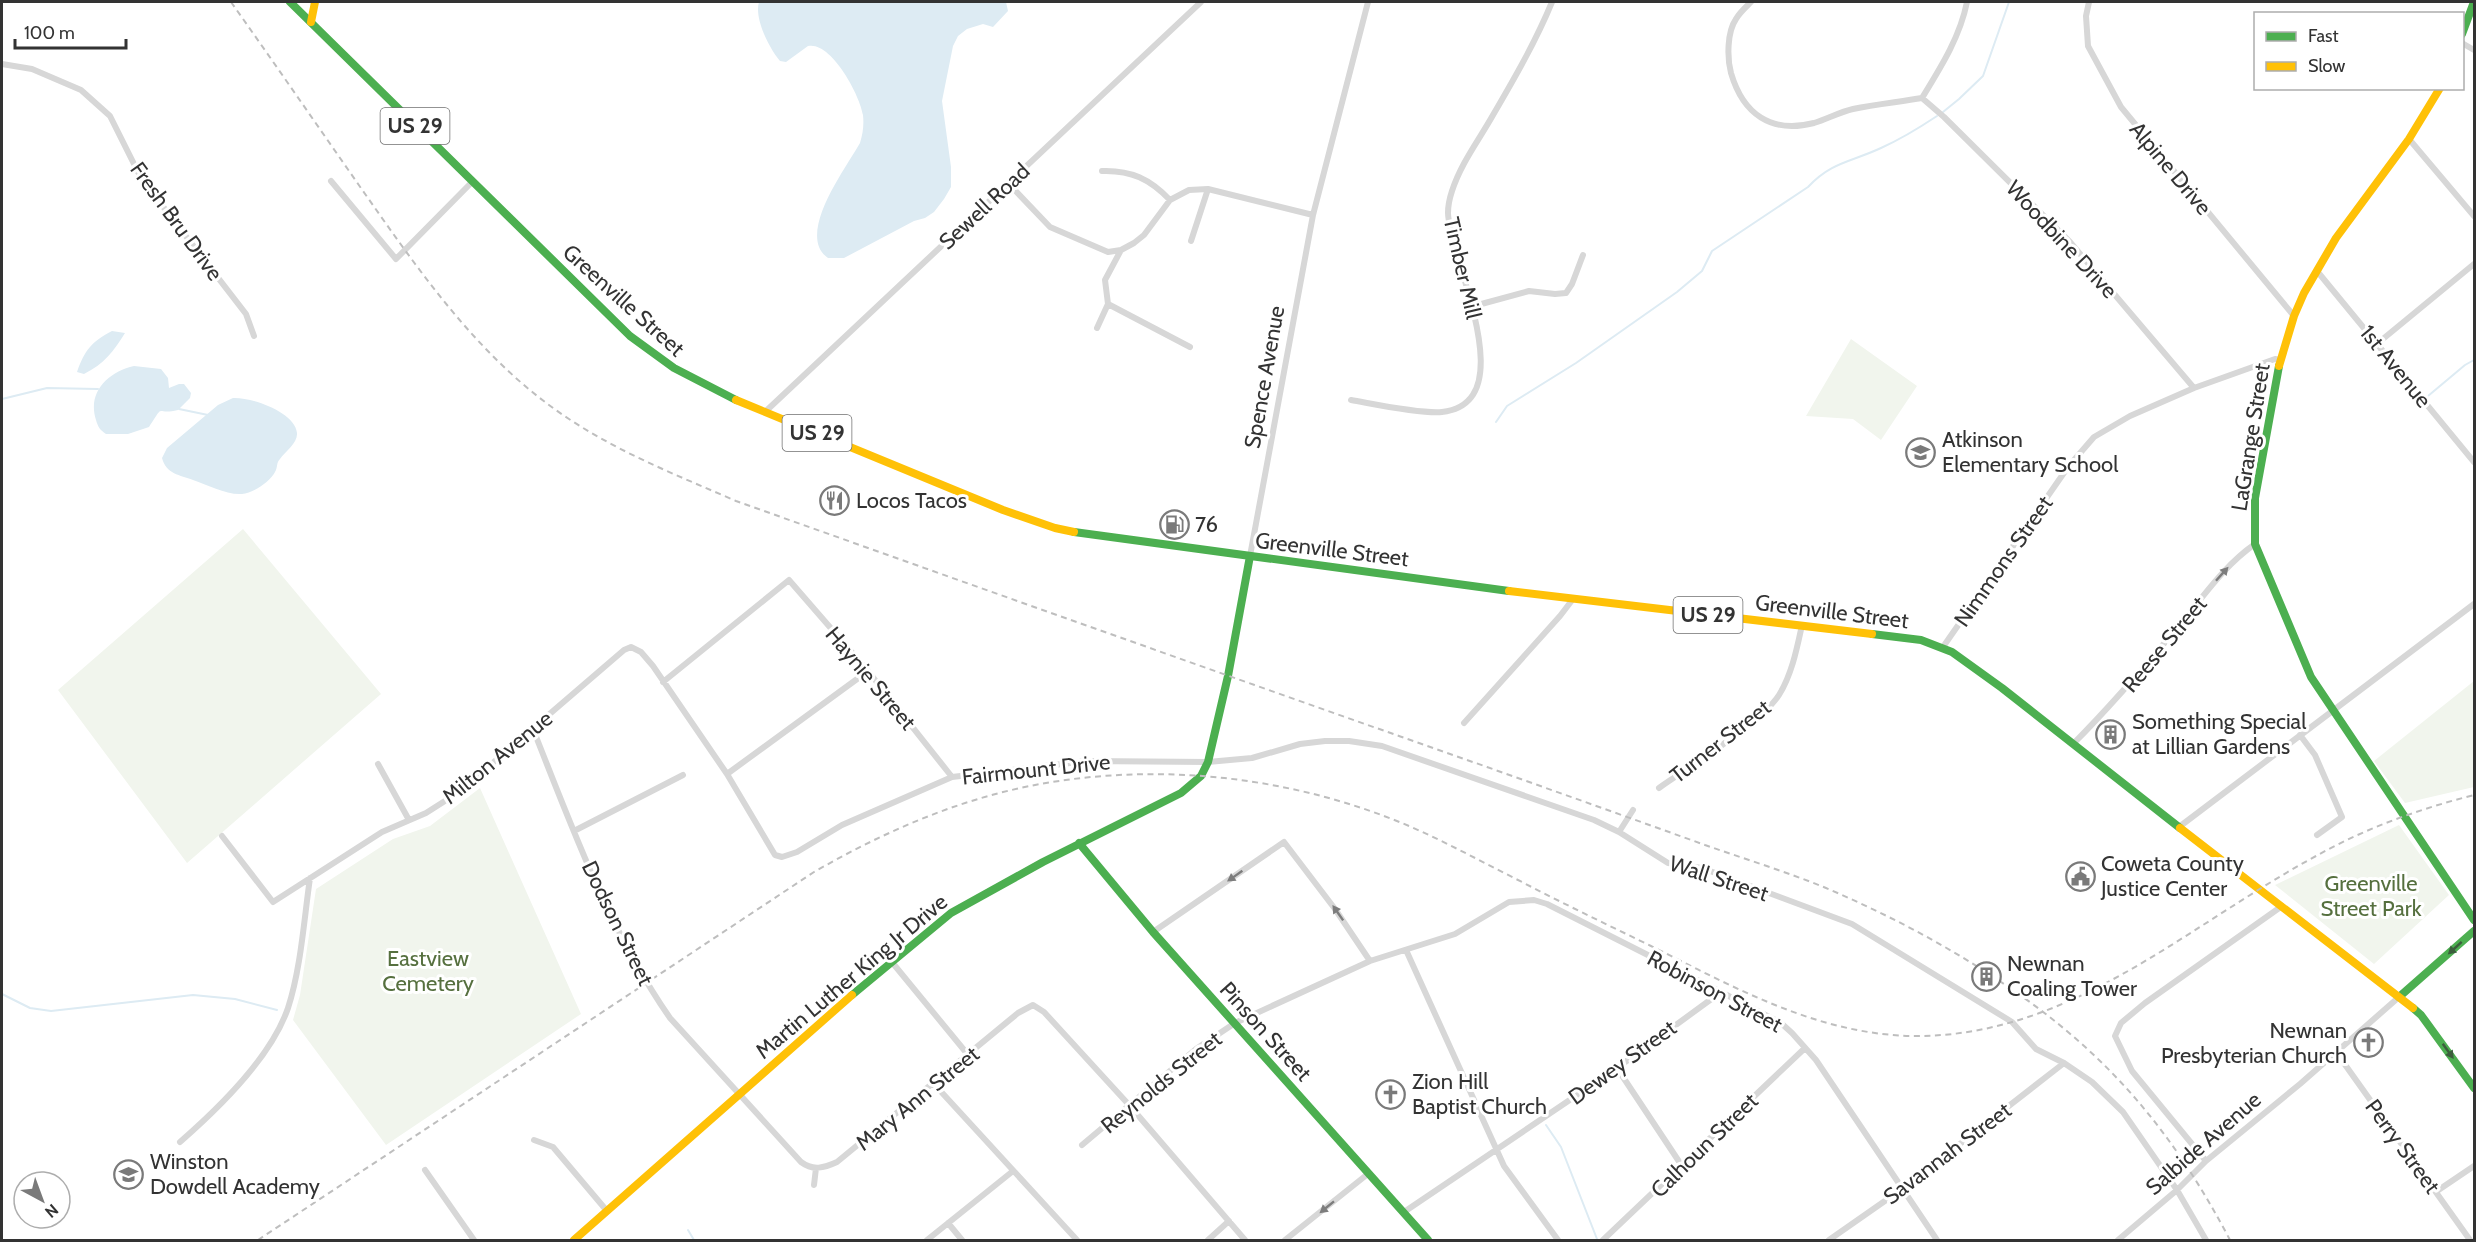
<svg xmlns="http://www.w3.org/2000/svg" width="2476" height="1242" font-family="Cabin,sans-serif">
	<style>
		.green { fill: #f1f5ed }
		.water { fill: #ddebf3 }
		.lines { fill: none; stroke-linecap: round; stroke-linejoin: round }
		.stream { stroke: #ddebf3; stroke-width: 2 }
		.street { stroke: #d7d7d7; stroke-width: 6 }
		.fast { stroke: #4caf50; stroke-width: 8 }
		.slow { stroke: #ffc107; stroke-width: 8 }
		.rail { stroke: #bebebe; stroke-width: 2; stroke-dasharray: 6 4.5; stroke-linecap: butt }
		.oneway { fill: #7d7d7d }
		.oneway2 { fill: #3c5e3d }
		.labels { text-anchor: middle; stroke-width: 6; stroke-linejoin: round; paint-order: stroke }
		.shield { fill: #fff; stroke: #707070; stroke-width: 1.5 }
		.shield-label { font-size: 21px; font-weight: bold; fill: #333 }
		.street-label { font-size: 22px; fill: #333; stroke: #fff }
		.poi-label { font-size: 22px; fill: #333; stroke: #fff; text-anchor: start }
		.park-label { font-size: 22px; fill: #56703f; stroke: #fff }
	</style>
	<rect width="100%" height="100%" fill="#fff"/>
	<path class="green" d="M1851 339 1917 386 1881 440 1853 419 1806 416Z
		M243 529 381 694 187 863 58 690Z
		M2474 681V787L2405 803 2374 761Z
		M480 788 581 1014 386 1145 293 1020 300 995 316 889 393 839 430 826Z
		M2399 825 2449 895 2374 964 2275 885Z"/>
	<path class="water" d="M759 2H1006L1008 11 993 27 983 24 967 29 958 36 953 46 942 101 951 167V187L944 199 934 212 925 218 914 221 844 258H828C795 235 846 168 860 143 863 133 864 125 863 115 860 95 831 41 808 46L786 62 780 61C769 48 754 18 759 2Z
		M112 331 125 333C114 351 104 364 84 374L77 372C85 350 91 342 112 331Z
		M134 366 161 369 168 378 169 388 179 384H184L191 393 190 398 178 410C154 416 166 401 149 427L128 434H106C100 430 98 427 96 420 87 392 108 372 134 366Z
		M233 398C251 397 295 412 297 433 298 443 285 452 280 459 276 463 278 467 275 472 270 482 253 493 242 494 226 495 208 485 193 480 180 475 166 474 162 458L167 448 218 405Z"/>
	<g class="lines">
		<path class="stream" d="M1943 112 1959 99 1983 76 2009 2
			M2428 396 2465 365 2474 360
			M2 399 47 388 98 389
			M179 409 208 415
			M1496 422 1507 406 1576 363 1677 292 1702 271 1712 251 1808 187C1831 162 1851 162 1881 148 1901 139 1919 128 1937 116
			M2 994 30 1008 51 1011 193 995 235 999 277 1010
			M1546 1125 1561 1147 1597 1239
			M688 1230 694 1240"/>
		<path class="street" d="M1751 2C1746 7 1740 12 1736 19 1727 32 1727 58 1731 73 1743 114 1771 134 1814 123 1827 119 1840 112 1853 109 1876 104 1899 102 1922 98 1941 67 1960 37 1967 2
			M2089 2 2086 16 2088 46 2121 107 2294 316
			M2462 43 2474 50
			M2 64 32 69 81 90 110 116 141 178 246 314 254 336
			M1922 98 1944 117 2070 242 2194 388
			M2409 139 2474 216
			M1102 171C1131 170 1150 179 1170 200
			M331 181 396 259 472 182
			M1008 183 1050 227 1108 252 1121 250 1134 243 1144 235 1170 200 1189 190 1208 189 1313 215
			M1191 241 1208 189
			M1121 250 1105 280 1108 304 1190 347
			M2317 271 2474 462
			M1474 306 1529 291 1555 294 1566 293 1572 284 1583 255
			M1097 328 1108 304
			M2378 343 2474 264
			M1351 400C1374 404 1420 414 1442 412 1525 403 1449 257 1448 213 1448 207 1450 197 1452 191 1461 163 1479 140 1493 115 1514 79 1536 41 1552 2
			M766 411 1201 2
			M1250 556 1313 215 1368 2
			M1943 647 2068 467 2094 437 2130 416 2194 388 2275 359 2280 360
			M663 682 789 580 868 671 952 777
			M1464 723 1560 616 1573 599
			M533 729C572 827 609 930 670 1018L801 1162C813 1171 824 1168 837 1162L1018 1013 1033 1005 1044 1012 1130 1106 1245 1240
			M2300 735 2315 755 2342 817 2317 835
			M2073 744C2112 705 2147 664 2183 621 2205 594 2226 564 2255 544
			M378 764 409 820
			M727 774 868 671
			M1659 788C1690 766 1761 723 1779 695 1792 674 1797 648 1802 625
			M2179 827 2474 604
			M574 831 683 775
			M1619 832 1633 810
			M222 836 273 902 382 832 426 813 459 792 624 650 631 647 641 652 653 666 727 774 775 855 782 857 797 852 842 825 952 777 1087 761 1208 762 1252 758 1300 744 1325 741H1349L1382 746 1594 820 1619 832 1668 863 1702 868 1852 924 2012 1022 2036 1049 2064 1063 2092 1082 2123 1112 2177 1190 2206 1240
			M1153 932 1284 842 1335 909 1370 961
			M1406 950 1504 1166 1558 1240
			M891 961 969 1056
			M2336 1052 2470 1240
			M1617 1068 1682 1166
			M934 1084 1077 1240
			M534 1140 553 1147 607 1211
			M180 1142C219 1108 271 1058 288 1008 301 968 304 919 310 878
			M1082 1145 1196 1049 1235 1023 1370 961 1455 934 1509 902 1534 900 1547 904 1721 992 1781 1023 1792 1033 1816 1060 1937 1240
			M2206 1161 2132 1071 2115 1036 2121 1023 2145 1003 2282 906
			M425 1170 474 1240
			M814 1185 816 1168
			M2437 1191 2474 1166
			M1404 1212 1617 1068 1721 992
			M948 1223 962 1240
			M927 1240 1013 1171
			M1208 1240 1229 1221
			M1285 1240 1369 1173
			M1603 1240 1805 1048
			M1829 1240 1902 1189 2064 1063
			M2118 1240 2177 1190 2206 1161 2300 1084 2399 997"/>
		<path class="fast" d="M290 2 630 336 674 368 736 400
			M2462 34 2474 2
			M2279 366 2255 498V544L2311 677 2474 920
			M1074 532 1509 591
			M1872 634 1921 640 1952 652 2002 688 2180 828
			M1079 843 1153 932 1428 1240
			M852 995 951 913 1043 862 1181 793 1201 776 1208 762 1228 676 1250 556
			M2399 997 2474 931
			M2413 1008 2421 1015 2474 1088"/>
		<path class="slow" d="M311 22 315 2
			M2279 366 2294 316 2304 293 2336 238 2409 139 2440 88
			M736 400 1003 510 1055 528 1074 532
			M1509 591 1872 634
			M2180 828 2413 1008
			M574 1240 852 995"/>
		<path class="rail" d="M231 2C275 64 319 128 363 191 422 275 482 362 569 419 622 454 679 476 736 501 986 590 1237 679 1487 767 1560 793 1633 819 1705 845 1745 859 1787 872 1826 888 1889 915 1950 947 2007 986 2109 1055 2173 1132 2230 1240
			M258 1240 814 872C882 833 954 801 1030 786 1155 761 1292 776 1409 826 1448 843 1484 863 1522 882 1564 904 1608 925 1651 946 1734 987 1816 1034 1912 1036 2069 1038 2185 927 2316 856 2366 828 2419 809 2474 795"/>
	</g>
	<defs><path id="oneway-solid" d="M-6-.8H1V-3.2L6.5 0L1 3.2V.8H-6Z" transform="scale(1.5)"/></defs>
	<g class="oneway">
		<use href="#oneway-solid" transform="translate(2222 574) rotate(-48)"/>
		<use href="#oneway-solid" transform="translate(1235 876) rotate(145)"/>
		<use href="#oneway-solid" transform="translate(1338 913) rotate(-125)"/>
		<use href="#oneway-solid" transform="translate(1327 1207) rotate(141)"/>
	</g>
	<g class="oneway2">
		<use href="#oneway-solid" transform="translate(2455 948) rotate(138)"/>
		<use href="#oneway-solid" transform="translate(2448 1051) rotate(54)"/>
	</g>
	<defs>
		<symbol id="school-ring" viewBox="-11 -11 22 22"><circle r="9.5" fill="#fff" stroke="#7a7a7a" stroke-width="1.5"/><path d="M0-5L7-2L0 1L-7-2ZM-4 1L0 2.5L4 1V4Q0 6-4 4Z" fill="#7a7a7a"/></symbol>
		<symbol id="restaurant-ring" viewBox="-11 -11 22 22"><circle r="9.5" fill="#fff" stroke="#7a7a7a" stroke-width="1.5"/><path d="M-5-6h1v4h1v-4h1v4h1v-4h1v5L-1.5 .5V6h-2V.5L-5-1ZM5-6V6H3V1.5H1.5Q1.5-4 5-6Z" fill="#7a7a7a"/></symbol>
		<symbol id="fuel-ring" viewBox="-11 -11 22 22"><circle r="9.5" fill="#fff" stroke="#7a7a7a" stroke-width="1.5"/><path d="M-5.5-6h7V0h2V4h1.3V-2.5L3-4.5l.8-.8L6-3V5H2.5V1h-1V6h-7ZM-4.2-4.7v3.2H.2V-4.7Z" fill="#7a7a7a"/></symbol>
		<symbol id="building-ring" viewBox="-11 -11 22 22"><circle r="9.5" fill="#fff" stroke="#7a7a7a" stroke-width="1.5"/><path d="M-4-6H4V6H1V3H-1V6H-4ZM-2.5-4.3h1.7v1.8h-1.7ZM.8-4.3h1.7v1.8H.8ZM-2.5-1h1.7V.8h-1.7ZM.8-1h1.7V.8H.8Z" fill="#7a7a7a"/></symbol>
		<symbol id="civic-ring" viewBox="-11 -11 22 22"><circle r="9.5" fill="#fff" stroke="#7a7a7a" stroke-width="1.5"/><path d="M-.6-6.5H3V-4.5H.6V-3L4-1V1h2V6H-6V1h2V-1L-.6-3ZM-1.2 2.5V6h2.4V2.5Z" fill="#7a7a7a"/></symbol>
		<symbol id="church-ring" viewBox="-11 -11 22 22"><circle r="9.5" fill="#fff" stroke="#7a7a7a" stroke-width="1.5"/><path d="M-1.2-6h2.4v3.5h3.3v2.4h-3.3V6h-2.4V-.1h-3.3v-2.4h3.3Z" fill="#7a7a7a"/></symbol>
	</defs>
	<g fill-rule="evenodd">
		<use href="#school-ring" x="1904" y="436" width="33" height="33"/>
		<use href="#restaurant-ring" x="818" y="484" width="33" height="33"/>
		<use href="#fuel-ring" x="1158" y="508" width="33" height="33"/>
		<use href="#building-ring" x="2094" y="718" width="33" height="33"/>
		<use href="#civic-ring" x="2064" y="860" width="33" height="33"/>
		<use href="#building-ring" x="1970" y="960" width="33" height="33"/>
		<use href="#church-ring" x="2352" y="1026" width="33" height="33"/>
		<use href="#church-ring" x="1374" y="1078" width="33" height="33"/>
		<use href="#school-ring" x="112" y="1158" width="33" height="33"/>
	</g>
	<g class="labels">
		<g class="shield">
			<rect x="380.5" y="108" width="69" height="36" rx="4.5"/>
			<rect x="782.5" y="415" width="69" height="36" rx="4.5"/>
			<rect x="1673.5" y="597" width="69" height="36" rx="4.5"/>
		</g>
		<g class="shield-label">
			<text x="415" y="133">US 29</text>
			<text x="817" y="440">US 29</text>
			<text x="1708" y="622">US 29</text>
		</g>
		<g class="street-label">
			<text transform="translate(2171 168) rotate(50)" y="8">Alpine Drive</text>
			<text transform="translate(984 206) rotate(-43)" y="8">Sewell Road</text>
			<text transform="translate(177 221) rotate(54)" y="8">Fresh Bru Drive</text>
			<text transform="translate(2062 239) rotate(47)" y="8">Woodbine Drive</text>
			<text transform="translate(1463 268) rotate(77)" y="8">Timber Mill</text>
			<text transform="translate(624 300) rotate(42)" y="8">Greenville Street</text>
			<text transform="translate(2396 366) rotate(51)" y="8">1st Avenue</text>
			<text transform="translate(1264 377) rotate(-80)" y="8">Spence Avenue</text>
			<text transform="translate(2250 437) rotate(-81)" y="8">LaGrange Street</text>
			<text transform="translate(1332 549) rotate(7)" y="8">Greenville Street</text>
			<text transform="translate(2003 561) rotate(-55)" y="8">Nimmons Street</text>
			<text transform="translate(1832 611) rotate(7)" y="8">Greenville Street</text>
			<text transform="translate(2164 644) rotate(-50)" y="8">Reese Street</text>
			<text transform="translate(871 678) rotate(50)" y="8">Haynie Street</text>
			<text transform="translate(1720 741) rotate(-38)" y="8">Turner Street</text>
			<text transform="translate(497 757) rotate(-39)" y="8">Milton Avenue</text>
			<text transform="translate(1036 769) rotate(-6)" y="8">Fairmount Drive</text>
			<text transform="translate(1719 878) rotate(18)" y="8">Wall Street</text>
			<text transform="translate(618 923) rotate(64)" y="8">Dodson Street</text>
			<text transform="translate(851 976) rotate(-40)" y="8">Martin Luther King Jr Drive</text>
			<text transform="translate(1715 991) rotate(28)" y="8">Robinson Street</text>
			<text transform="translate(1266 1031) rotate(48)" y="8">Pinson Street</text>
			<text transform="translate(1622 1062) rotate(-36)" y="8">Dewey Street</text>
			<text transform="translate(1161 1082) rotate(-39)" y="8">Reynolds Street</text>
			<text transform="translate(917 1098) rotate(-39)" y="8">Mary Ann Street</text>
			<text transform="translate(2203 1143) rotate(-41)" y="8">Salbide Avenue</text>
			<text transform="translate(1704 1145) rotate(-44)" y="8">Calhoun Street</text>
			<text transform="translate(2403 1146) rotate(54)" y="8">Perry Street</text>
			<text transform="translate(1947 1153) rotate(-37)" y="8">Savannah Street</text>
		</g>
		<g class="poi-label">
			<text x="1942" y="447">Atkinson<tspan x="1942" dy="25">Elementary School</tspan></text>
			<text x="856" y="508">Locos Tacos</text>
			<text x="1195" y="532">76</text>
			<text x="2132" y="729">Something Special<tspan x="2132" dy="25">at Lillian Gardens</tspan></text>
			<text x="2101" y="871">Coweta County<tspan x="2101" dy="25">Justice Center</tspan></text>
			<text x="2007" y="971">Newnan<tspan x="2007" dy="25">Coaling Tower</tspan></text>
			<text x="2347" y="1038" text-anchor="end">Newnan<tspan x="2347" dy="25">Presbyterian Church</tspan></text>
			<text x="1412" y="1089">Zion Hill<tspan x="1412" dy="25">Baptist Church</tspan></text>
			<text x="150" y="1169">Winston<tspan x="150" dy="25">Dowdell Academy</tspan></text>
		</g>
		<g class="park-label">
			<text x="2371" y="891">Greenville<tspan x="2371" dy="25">Street Park</tspan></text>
			<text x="428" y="966">Eastview<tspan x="428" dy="25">Cemetery</tspan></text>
		</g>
	</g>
	<rect width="2476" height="1242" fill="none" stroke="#333333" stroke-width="6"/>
	<rect x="2254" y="12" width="210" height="78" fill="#ffffff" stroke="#adadad" stroke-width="1.5"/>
	<rect x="2266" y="32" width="30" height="9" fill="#4caf50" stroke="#adadad" stroke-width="1.5"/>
	<text x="2308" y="42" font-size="18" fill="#333333">Fast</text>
	<rect x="2266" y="62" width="30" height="9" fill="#ffc107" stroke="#adadad" stroke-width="1.5"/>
	<text x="2308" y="72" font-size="18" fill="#333333">Slow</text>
	<g transform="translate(42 1200) rotate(139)"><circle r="28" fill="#ffffff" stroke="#adadad" stroke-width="1.5"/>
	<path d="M0-4.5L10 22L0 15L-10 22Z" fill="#7a7a7a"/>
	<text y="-9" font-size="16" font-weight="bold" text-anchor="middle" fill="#333333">N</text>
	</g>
	<path d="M15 39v9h111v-9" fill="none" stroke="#333333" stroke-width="3"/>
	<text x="24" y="39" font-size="18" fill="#333333" stroke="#ffffff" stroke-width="4.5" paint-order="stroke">100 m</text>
</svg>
